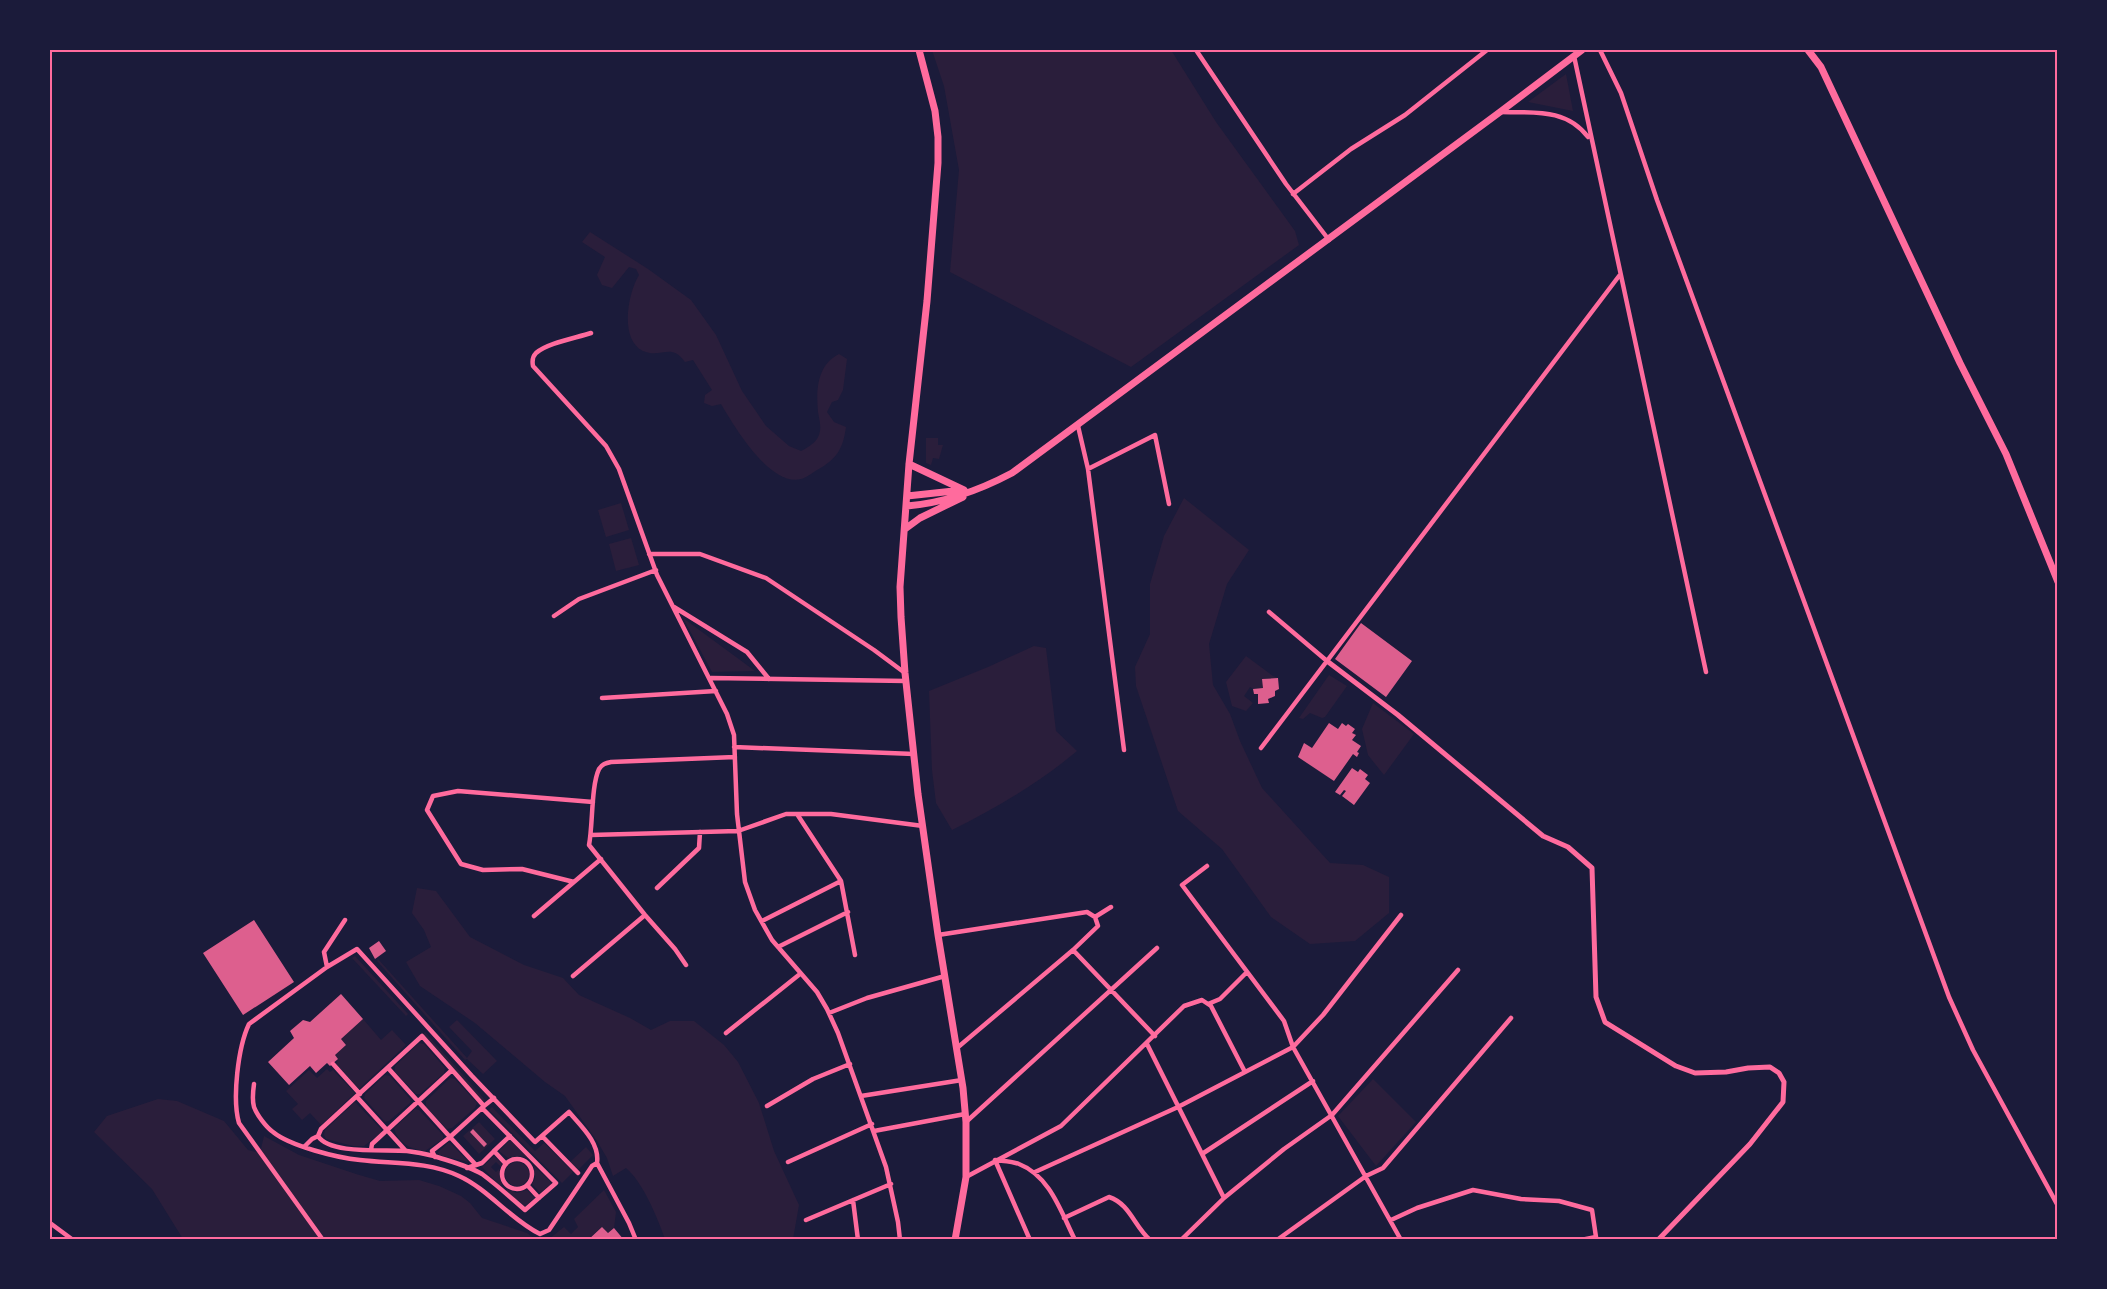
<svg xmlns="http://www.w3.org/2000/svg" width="2107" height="1289" font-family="Overpass,sans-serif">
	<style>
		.green { fill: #2a1e3b }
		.building { fill: #dd5f8e }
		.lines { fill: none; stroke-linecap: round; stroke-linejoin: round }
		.minor { stroke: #ff6b9d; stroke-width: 4.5 }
		.tertiary { stroke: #ff6b9d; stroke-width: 5 }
		.primary { stroke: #ff6b9d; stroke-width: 7 }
		.neatline { fill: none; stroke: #ff6b9d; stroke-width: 2 }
	</style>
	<rect width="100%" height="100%" fill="#1b1b3a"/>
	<path class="green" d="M932 50H1171L1216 122 1295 231 1299 245 1131 367 950 272 959 170 944 86Z
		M1566 74 1573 111 1528 102Z
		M590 232 648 269 691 300 716 335 742 391 766 426 789 446 801 451C809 447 819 441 820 431 821 425 819 418 818 412 816 390 817 365 839 354L847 359 843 390 838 400 832 402 827 412 834 422 846 427C843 449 837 459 817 470 812 473 806 478 801 479 770 487 734 426 721 404L712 406 704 403 705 395 712 390 693 360 685 362C671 342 661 359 643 351 619 339 628 293 639 275L636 269 629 267 612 288 602 285 597 275 605 257 582 242Z
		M926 438H938V445H943L939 459 933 458 931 465 926 463Z
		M1184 498 1249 550 1227 584 1209 644 1213 685 1230 714 1240 741 1262 788 1330 863 1363 865 1389 877V913L1355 941 1310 944 1271 917 1222 849 1178 811 1136 686 1135 667 1150 634V584L1164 536Z
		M621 503 629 530 606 537 598 510Z
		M631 538 639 565 616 571 609 544Z
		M683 618 755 671 712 672Z
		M1034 646 1046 648 1056 731 1077 751C1039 783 996 808 952 830L936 803 932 770 929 691 988 667Z
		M1246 656 1273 676 1278 678 1263 679V688L1253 689 1250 687 1244 696 1253 703 1246 711 1232 706 1226 682Z
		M1329 675 1347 686 1325 717 1322 718 1310 713 1303 719 1299 718Z
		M1373 703 1414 734 1384 775 1368 755 1362 729Z
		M417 888 436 891 470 937 524 965 563 978 579 995 630 1018 651 1030 670 1021H694L724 1045 738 1062 759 1103 774 1151 799 1205 793 1239H665C658 1219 643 1182 626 1168L613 1176 607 1158 597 1141 565 1096 545 1082 475 1023 420 986 406 962 431 947 424 930 412 913Z
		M355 956 408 1014 406 1016 352 958Z
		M378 959 467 1058 472 1051 449 1027 457 1020 497 1061 483 1074 467 1059 465 1060 377 961Z
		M363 1019 381 1040 392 1030 406 1045 359 1089 336 1064 338 1059 335 1055 346 1045 341 1039Z
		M425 1032 485 1100 483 1102 423 1034Z
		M419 1043 424 1044 445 1068 444 1073 420 1094H416L395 1072V1066Z
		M327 1069 330 1072 333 1070 355 1093 321 1125 310 1113 302 1120 292 1109 298 1104 286 1091 309 1070 317 1078Z
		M385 1075 390 1076 411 1100 410 1103 389 1121 385 1122 364 1098 365 1094Z
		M450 1078 455 1079 477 1103 475 1108 452 1128 447 1129 426 1107V1101Z
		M1373 1079 1416 1122 1376 1166 1338 1116Z
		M158 1099 177 1101 224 1121 248 1150 260 1153 264 1136 299 1155 356 1174 380 1181 419 1180 439 1186 461 1196 470 1203 482 1218 527 1233 535 1239H183L152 1189 94 1132 107 1116Z
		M355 1102 381 1129V1133L364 1146H353L326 1139 324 1135 325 1130Z
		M492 1107 535 1151 544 1143 573 1172 562 1183 489 1110Z
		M415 1109 419 1110 443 1135V1139L425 1151C411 1149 398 1144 394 1128Z
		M479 1122 495 1139 479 1154 463 1136Z
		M510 1140 528 1158 519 1156 508 1158 499 1151Z
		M449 1142 467 1160 468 1162 439 1155 438 1152Z
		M586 1147 593 1155 577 1171 570 1162Z
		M494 1156 502 1164 501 1167 496 1162 491 1167 496 1172 499 1169 502 1184 500 1186 482 1167Z
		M505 1174a12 12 0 1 1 24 0a12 12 0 1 1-24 0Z
		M534 1166 550 1181 551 1184 540 1193 532 1184 535 1178Z
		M507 1189 517 1193 527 1190 535 1198 525 1206 506 1192Z
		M604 1190 616 1212 614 1228 608 1233 602 1227 588 1239H549L564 1227 571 1234 578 1227 574 1219Z"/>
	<path class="building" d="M1361 623 1412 661 1386 697 1335 659Z
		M1278 678 1279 689 1275 691V696L1268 699 1269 703 1258 704V694H1254L1253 689 1263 688 1262 679Z
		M1329 723 1338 729 1342 723 1346 726 1348 724 1355 729 1352 733 1356 735 1352 740 1361 746 1357 752 1359 753 1357 757 1353 754 1334 781 1298 757 1304 743 1312 748Z
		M1352 768 1358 772 1360 769 1368 775 1365 779 1370 783 1354 805 1342 796 1346 791 1344 790 1340 795 1335 792Z
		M254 920 294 982 243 1015 203 953Z
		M379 941 386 951 375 959 369 948Z
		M341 994 363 1019 341 1039 346 1045 335 1055 338 1059 330 1066 327 1063 316 1073 310 1066 289 1085 268 1062 294 1038 290 1031 303 1020 310 1022Z
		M473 1129 487 1144 484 1147 470 1132Z
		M602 1227 608 1233 614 1228 624 1240H588Z"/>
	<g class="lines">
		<path class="minor" d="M1196 50 1286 184 1329 240
			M1600 50 1621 93 1657 200 1949 997 1973 1050 2058 1206
			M1574 56 1706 672
			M1500 112C1534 113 1566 108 1588 137
			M1293 194 1351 149 1405 115 1487 50
			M591 333C576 338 547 343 536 353 532 357 532 361 533 366L606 446 619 469 657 575 727 714 734 735 737 814 745 882 755 910 772 940 817 992 827 1009 838 1033 886 1167 898 1222 900 1240
			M1078 426 1088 469 1124 750
			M1088 469 1155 435 1169 504
			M649 554H700L766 578 874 650 905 673
			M674 607 747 652 769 679
			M1269 612 1327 661
			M554 616 579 599 656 570
			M711 678 906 681
			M602 698 716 691
			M734 747 914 754
			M1261 748 1619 276
			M797 814 841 881 855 955
			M591 835 738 831 786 814H831L923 826
			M1207 866 1182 885 1284 1021 1293 1047 1401 1240
			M574 882 522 869 483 870 461 864 427 810 433 796 458 791 593 802
			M657 888 699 848 700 832
			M534 916 601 859
			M1095 917 1111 907
			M762 921 841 881
			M938 935 1087 912 1095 917 1098 926 1073 950 957 1048
			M778 947 848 912
			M1073 950 1155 1036
			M686 965 675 949 645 915 589 845C593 825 591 786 599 769 602 764 606 763 611 762L735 757
			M327 967 324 952 345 920
			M573 976 645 915
			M1208 1004 1220 999 1247 972
			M829 1013 867 998 945 976
			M726 1033 800 974
			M1147 1044 1224 1198
			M333 1064 360 1094
			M388 1068 450 1137 432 1151 435 1157
			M254 1084C253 1091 252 1100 254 1107 257 1115 266 1127 273 1132 290 1146 338 1158 360 1160 393 1164 427 1161 459 1176 488 1189 511 1220 540 1234L549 1230 592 1166 597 1163
			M861 1096 962 1080
			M357 1097 405 1150
			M767 1106 813 1079 850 1064
			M482 1108 556 1183 525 1210C511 1198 497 1185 482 1174 469 1166 449 1161 434 1156 426 1154 416 1152 407 1151 386 1149 330 1155 318 1136L321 1129 422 1036 484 1106 494 1098
			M966 1122 1157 948
			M874 1131 965 1114
			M542 1136 578 1173
			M305 1146 312 1139 318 1136
			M371 1150 372 1144 452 1070
			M1202 1154 1313 1081
			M502 1174a15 15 0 1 1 30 0a15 15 0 1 1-30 0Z
			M995 1160C1003 1161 1012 1161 1019 1164 1050 1176 1061 1212 1075 1240
			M995 1160 1030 1240
			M788 1162 872 1124
			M506 1164 494 1151 510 1136
			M476 1165 450 1137 484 1106
			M467 1168 482 1163 494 1151
			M1035 1172 1178 1107 1293 1047 1323 1015 1401 915
			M966 1177 1061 1126 1184 1006 1202 1000 1211 1006 1245 1072
			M528 1186 539 1198
			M853 1200 858 1240
			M1064 1218 1109 1197C1130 1204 1134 1226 1150 1240
			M806 1220 891 1184
			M1391 1220 1417 1208 1473 1190 1521 1199 1559 1201 1592 1210 1596 1237
			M50 1223 73 1240
			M323 1240 239 1123C232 1099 238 1047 249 1024L327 967 357 949 472 1076 535 1142 569 1112C581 1126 600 1143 597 1163L629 1223 636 1240
			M1181 1240 1224 1198 1284 1149 1332 1115 1458 970
			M1277 1240 1366 1176 1383 1168 1511 1018
			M1581 1240 1596 1237V1240"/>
		<path class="tertiary" d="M1327 661 1398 715 1543 836 1568 847 1592 868 1596 997 1605 1022 1676 1066 1695 1073 1726 1072 1748 1068 1770 1067 1779 1073 1784 1082 1783 1102 1750 1144 1658 1240"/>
		<path class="primary" d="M919 50 935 111 938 137V163L927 301 909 464 900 587 901 617 905 673 918 794 938 935 963 1088 966 1122V1177L955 1240
			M1808 50 1821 67 1960 363 2006 454 2058 582
			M909 464 964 490
			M907 496 963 490
			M907 506C943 503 980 490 1012 473L1500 112 1582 50
			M905 529 920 518 963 497"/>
	</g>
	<rect width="2107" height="1289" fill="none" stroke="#1b1b3a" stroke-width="102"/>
	<rect x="51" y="51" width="2005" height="1187" class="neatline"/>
</svg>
